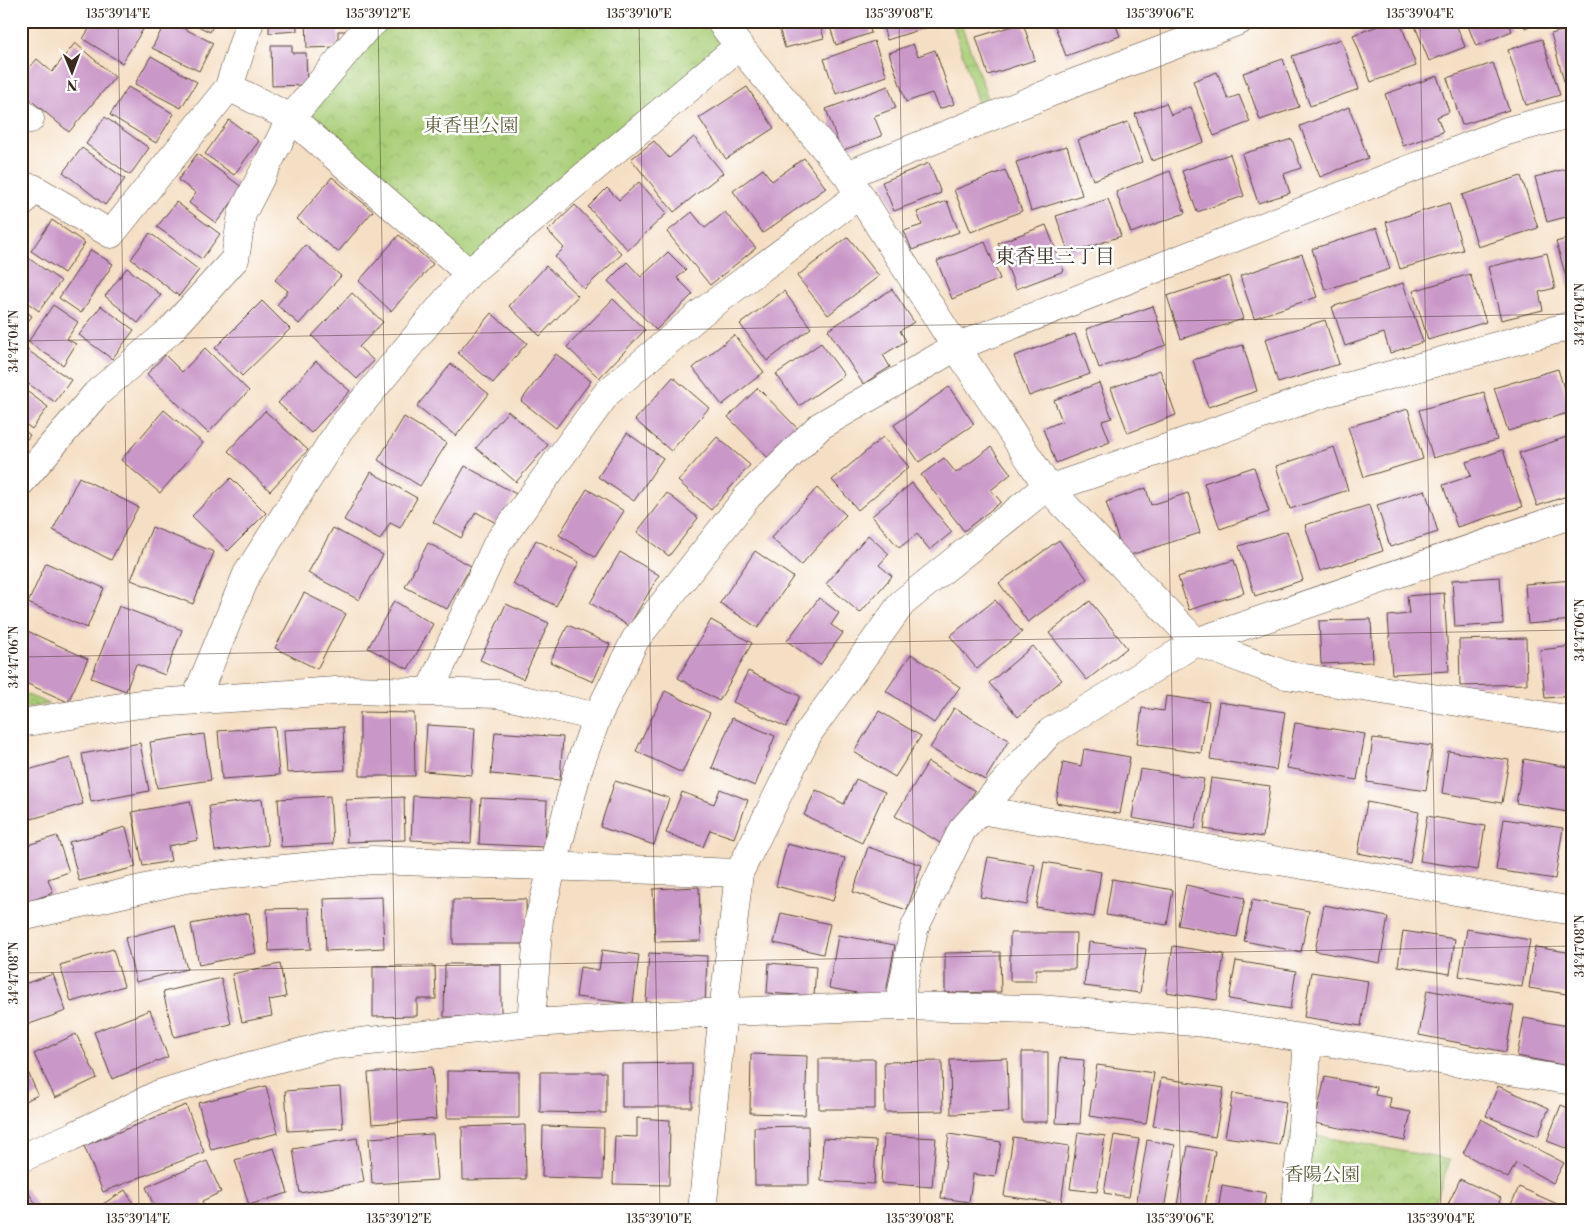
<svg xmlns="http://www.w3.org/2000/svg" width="1594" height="1232" font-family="'Libre Bodoni','Noto Serif JP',serif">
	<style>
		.park { fill: url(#park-crowns); stroke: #727c4c }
		.building { fill: #ca98c8 }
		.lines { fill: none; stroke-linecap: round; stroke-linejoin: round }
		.minor-casing { stroke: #574537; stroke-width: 29 }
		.minor { stroke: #fff; stroke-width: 28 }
		.ticks { fill: none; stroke: #3b2a1e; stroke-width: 1; stroke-opacity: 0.45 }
		.labels { text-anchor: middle; stroke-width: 5; stroke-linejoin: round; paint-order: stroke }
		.park-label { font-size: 19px; fill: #5c5c39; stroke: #fff }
		.neighbourhood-label { font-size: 20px; fill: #3b2a1e; stroke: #fff }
		.neatline { fill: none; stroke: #3b2a1e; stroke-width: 2 }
		.ticks-label { font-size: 12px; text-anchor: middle; fill: #3b2a1e }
	</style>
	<defs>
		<pattern id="park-crowns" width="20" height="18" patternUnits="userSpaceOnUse" patternTransform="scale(1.25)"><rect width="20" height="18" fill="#aacf79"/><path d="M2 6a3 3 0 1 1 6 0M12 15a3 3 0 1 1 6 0" fill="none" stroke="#93b268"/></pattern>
	</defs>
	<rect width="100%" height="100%" fill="#fff"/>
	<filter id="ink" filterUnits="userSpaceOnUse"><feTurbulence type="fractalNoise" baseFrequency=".02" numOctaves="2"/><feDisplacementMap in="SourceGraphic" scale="10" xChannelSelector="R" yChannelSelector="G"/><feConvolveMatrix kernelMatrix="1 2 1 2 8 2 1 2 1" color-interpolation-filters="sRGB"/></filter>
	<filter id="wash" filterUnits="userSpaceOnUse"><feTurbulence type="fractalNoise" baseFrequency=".0096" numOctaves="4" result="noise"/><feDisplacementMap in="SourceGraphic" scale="20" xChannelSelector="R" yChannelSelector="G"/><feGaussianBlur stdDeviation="1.12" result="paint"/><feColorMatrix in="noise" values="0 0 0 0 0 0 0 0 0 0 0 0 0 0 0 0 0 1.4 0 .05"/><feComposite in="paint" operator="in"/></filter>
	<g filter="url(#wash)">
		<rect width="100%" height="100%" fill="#f5dfc4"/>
		<path class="park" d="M379 21H719L739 46 469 273 291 118Z
			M952 21H960L994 115 983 119Z
			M21 692 49 704 21 708Z
			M1291 1131 1450 1160 1433 1211H1280Z"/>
		<g id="blocks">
			<path class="building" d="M94 21H144L147 23 122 63 83 39Z
				M166 21H169L213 43 199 71 152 48Z
				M188 21H215L210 32Z
				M269 21H297V31L269 33Z
				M306 21H349L350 31H338V47L307 48Z
				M777 21H819L824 38 785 48Z
				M828 21H868L871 33 836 45Z
				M881 21H930L931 26 887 40Z
				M1053 21H1114L1120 36 1066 56Z
				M1392 21H1400L1416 66 1371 82 1353 35Z
				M1413 21H1455L1465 47 1429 61Z
				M1466 21H1508L1512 31 1476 46Z
				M1523 21H1542L1525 28Z
				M1023 23 1035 60 988 75 976 37Z
				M1573 28V94L1568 96 1551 34Z
				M1341 39 1359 89 1310 106 1292 56Z
				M1542 39 1560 95 1526 105 1508 50Z
				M874 41 887 76 836 94 824 59Z
				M75 43 115 77 69 132 21 92V77L37 59 52 72Z
				M913 44 918 56 935 50 954 104 939 109 932 93 906 102 889 53Z
				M271 45H292V53H306L307 85 272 86Z
				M151 56 197 82 181 108 135 84Z
				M1283 59 1299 107 1260 120 1243 73Z
				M1493 63 1509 110 1462 125 1447 78Z
				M1217 72 1228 99 1239 95 1250 122 1214 136 1193 81Z
				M1437 76 1449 112 1437 117 1443 132 1403 146 1385 94Z
				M888 86 896 108 874 116 882 136 841 151 826 109Z
				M128 87 174 114 156 143 110 115Z
				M747 87 774 128 726 159 699 118Z
				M1166 103 1171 115 1191 107 1204 142 1152 161 1135 114Z
				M1349 107 1368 158 1320 177 1300 126Z
				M105 117 149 148 130 175 86 144Z
				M229 120 259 141 234 175 205 154Z
				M1128 122 1142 162 1093 180 1078 140Z
				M694 137 723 173 674 212 631 159 654 141 669 158Z
				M1292 139 1301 168 1284 174 1290 193 1258 203 1242 154Z
				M1067 146 1082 195 1031 211 1016 162Z
				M82 148 125 179 105 205 63 172Z
				M197 154 243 188 216 223 189 203 196 193 178 180Z
				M1230 154 1244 196 1197 212 1182 171Z
				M804 158 826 188 763 233 733 191 763 169 772 181Z
				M929 163 941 193 894 211 882 182Z
				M1573 167V215L1547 222 1535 177Z
				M1005 170 1022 211 971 232 954 190Z
				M1170 171 1185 213 1131 233 1116 192Z
				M1521 176 1538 228 1478 247 1462 195Z
				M332 177 373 211 338 252 297 219Z
				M639 182 667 213 628 250 588 207 607 188 619 200Z
				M1108 199 1121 236 1069 254 1056 216Z
				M947 201 959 232 912 250 904 231 922 225 917 212Z
				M176 202 220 234 202 259 157 227Z
				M1449 203 1463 250 1400 269 1386 222Z
				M575 205 622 254 584 289 555 257 564 248 548 231Z
				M692 212 705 228 725 212 756 248 710 285 667 232Z
				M52 220 85 243 64 273 31 251Z
				M1046 225 1064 271 1016 289 998 243Z
				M1377 228 1390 269 1325 290 1312 249Z
				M150 233 199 270 179 296 131 259Z
				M399 235 433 264 391 311 359 281Z
				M848 237 879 276 828 315 797 276Z
				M1573 237V290L1570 291 1556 242Z
				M985 242 1000 279 952 299 937 261Z
				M305 245 341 276 299 324 277 305 288 291 275 280Z
				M91 250 113 264 81 313 59 298Z
				M668 252 686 270 677 278 693 294 656 330 608 281 627 262 641 277Z
				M21 253 61 281 39 311 21 298V294L26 288 21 285Z
				M1547 253 1555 288 1539 292 1543 310 1501 320 1488 267Z
				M1302 254 1317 297 1254 318 1240 276Z
				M546 266 578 296 540 336 509 306Z
				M127 268 161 295 138 323 105 296Z
				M1470 274 1486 322 1428 340 1413 291Z
				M1229 276 1243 319 1181 339 1167 296Z
				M1403 283 1423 342 1390 353 1384 333 1345 346 1332 307Z
				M892 289 914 322 900 331 906 341 883 355 890 367 863 384 828 330Z
				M784 291 811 328 767 361 740 324Z
				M352 293 383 322 359 347 374 361 357 379 312 336Z
				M613 299 645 330 599 378 567 347Z
				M262 301 290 329 242 376 215 348Z
				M53 305 78 322 67 339 76 344 63 365 28 342Z
				M101 306 134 330 112 359 79 335Z
				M1153 306 1166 345 1099 368 1086 329Z
				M21 308 32 316 21 331Z
				M491 313 527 343 493 383 458 353Z
				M1325 320 1339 364 1278 383 1265 339Z
				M1075 334 1090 374 1029 396 1014 356Z
				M734 335 764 372 722 405 693 368Z
				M821 343 844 375 799 406 776 374Z
				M1243 345 1257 391 1208 407 1193 360Z
				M23 347 71 380 55 402 21 379V349Z
				M205 348 249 391 208 433 147 374 165 355 182 372Z
				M556 354 591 381 556 428 521 401Z
				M316 361 350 391 311 433 278 403Z
				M451 364 489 394 456 436 417 406Z
				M1558 369 1571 412 1508 431 1494 388Z
				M1160 370 1176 415 1128 433 1111 388Z
				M673 377 709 408 671 451 635 420Z
				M1099 383 1112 418 1102 421 1110 442 1056 463 1043 429 1062 421 1054 400Z
				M21 387 48 407 32 429 21 421Z
				M949 387 974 424 919 462 894 425Z
				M758 388 799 430 769 459 728 417Z
				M1484 392 1497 440 1433 458 1419 410Z
				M1408 409 1423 459 1364 477 1348 427Z
				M164 410 203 443 160 493 121 460Z
				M265 411 308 450 270 491 228 451Z
				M508 411 548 445 516 482 476 448Z
				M404 417 447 443 420 486 378 460Z
				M21 428 30 435 21 447Z
				M627 433 663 458 634 501 598 477Z
				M1573 435V494L1537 506 1519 453Z
				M717 437 750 465 711 510 678 481Z
				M883 437 909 467 858 510 832 480Z
				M991 447 1011 474 991 490 1001 502 964 531 921 475 944 458 956 473Z
				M1334 447 1348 490 1290 509 1276 466Z
				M1503 450 1522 507 1457 527 1443 485 1471 476 1466 462Z
				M465 466 516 494 498 524 476 512 461 538 433 522Z
				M1254 467 1269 512 1220 529 1204 483Z
				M371 472 417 498 400 528 390 523 380 540 344 520Z
				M79 477 138 507 111 560 53 530Z
				M231 478 266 513 228 551 192 516Z
				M912 483 952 532 930 550 917 534 899 548 872 516Z
				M817 488 846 515 801 565 771 538Z
				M1146 488 1151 505 1188 493 1200 533 1124 557 1106 502Z
				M587 489 624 511 595 557 559 535Z
				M1425 490 1438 532 1390 547 1377 505Z
				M667 493 698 518 669 556 637 532Z
				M1369 505 1383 551 1320 571 1305 525Z
				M152 527 214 552 193 604 131 580Z
				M333 528 383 555 359 600 308 573Z
				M1287 531 1303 580 1255 596 1239 546Z
				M868 535 889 554 879 565 892 576 860 613 826 584Z
				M536 540 579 562 556 606 513 584Z
				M1059 540 1087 579 1028 622 999 583Z
				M428 543 471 566 447 609 405 587Z
				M755 551 793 577 758 628 720 603Z
				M620 552 659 575 629 626 590 603Z
				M1234 560 1244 593 1189 610 1178 577Z
				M46 563 104 588 87 628 28 603Z
				M1500 577 1503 624 1455 627 1452 580Z
				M1573 580V620L1528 624 1525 584Z
				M304 593 346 614 317 669 275 648Z
				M1444 593 1449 671 1392 674 1388 616 1409 614 1407 596Z
				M819 598 839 613 831 625 843 633 820 665 787 641Z
				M995 600 1022 632 977 669 950 636Z
				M394 601 433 624 408 669 368 648Z
				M1090 601 1127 648 1087 680 1049 633Z
				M506 604 549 623 523 679 480 660Z
				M119 606 182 630 165 675 136 664 126 691 91 678Z
				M1371 619 1373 662 1321 664 1319 621Z
				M711 620 752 643 719 701 678 678Z
				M568 625 610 644 593 682 550 662Z
				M21 628 88 659 68 702 21 681Z
				M1526 638 1527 684 1460 686 1459 640Z
				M1033 646 1062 680 1018 717 989 683Z
				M1573 646V696L1545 698 1540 650Z
				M911 654 960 687 934 723 886 691Z
				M748 671 800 696 786 727 733 702Z
				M665 691 710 713 682 773 636 751Z
				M1166 696 1209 702 1201 753 1137 744 1142 708 1164 711Z
				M1219 702 1285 712 1276 770 1210 759Z
				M954 708 1009 740 985 780 930 748Z
				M879 711 921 736 895 777 854 752Z
				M360 712 414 713 415 776H360Z
				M732 718 775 736 755 786 712 768Z
				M1295 723 1365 734 1357 780 1287 768Z
				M427 725 475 728 472 775 424 771Z
				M275 727 279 775 222 779 218 731Z
				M343 727 345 770 287 773 284 730Z
				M495 732 563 737 560 780 491 774Z
				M204 734 211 780 157 788 150 742Z
				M1373 738 1432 746 1426 791 1367 782Z
				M140 743 149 791 91 802 82 754Z
				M1084 749 1130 757 1120 814 1056 803 1063 762 1081 766Z
				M1448 751 1509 760 1502 803 1442 793Z
				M70 758 83 804 28 820 21 799V772Z
				M1524 759 1573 768V813L1516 803Z
				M928 762 975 791 942 844 895 816Z
				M1140 769 1204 779 1195 829 1132 818Z
				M1211 778 1270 786 1263 837 1204 829Z
				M856 779 885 792 862 843 804 815 816 790 844 804Z
				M615 781 669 798 654 845 600 827Z
				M720 789 748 800 734 838 710 830 703 847 666 833 682 792 714 804Z
				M330 796 333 844 281 847 278 799Z
				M413 796 473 799 471 843 411 840Z
				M404 797 405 840 347 842 346 800Z
				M481 798 547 801 545 847 479 844Z
				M262 799 268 845 215 851 209 806Z
				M190 801 198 840 168 846 171 861 143 866 132 812Z
				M1367 802 1419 812 1410 863 1358 853Z
				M1427 816 1485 826 1478 870 1420 861Z
				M1504 819 1563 828 1555 879 1496 870Z
				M126 827 136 867 79 881 69 842Z
				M57 836 69 872 48 879 53 893 21 904V847Z
				M787 844 845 858 833 901 776 886Z
				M868 847 922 865 907 910 853 892Z
				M988 857 1035 865 1027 905 980 897Z
				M1044 862 1101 872 1094 917 1036 907Z
				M1572 867H1573V889L1568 888Z
				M1112 879 1173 890 1167 925 1106 915Z
				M1186 885 1245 898 1237 937 1178 925Z
				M699 887 701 941 655 942 653 889Z
				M382 897 384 948 326 951 324 899Z
				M526 899 527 944H453V900Z
				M1252 900 1309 911 1301 952 1244 941Z
				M1324 905 1388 917 1380 963 1315 951Z
				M309 908 311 949 269 951 267 909Z
				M249 913 256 953 199 965 191 924Z
				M781 913 830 924 823 954 774 943Z
				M175 925 187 969 136 982 125 938Z
				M1467 929 1530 940 1522 987 1459 976Z
				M1403 931 1455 939 1450 974 1398 966Z
				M1010 933H1076L1075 969H1036V981H1010Z
				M838 935 895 945 885 998 829 988Z
				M1089 942 1146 949 1140 993 1084 986Z
				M1173 946 1224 954 1217 1000 1166 992Z
				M1535 947 1573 953V995L1529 988Z
				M113 949 124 986 71 1002 60 965Z
				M602 950 639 955 633 1004 576 997 580 967 599 970Z
				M1000 952 1001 992 945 993V953Z
				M649 953 707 956 705 1005 646 1002Z
				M1236 961 1296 971 1290 1009 1229 999Z
				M769 963 816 967 814 996 767 993Z
				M280 964 286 997 269 1000 272 1016 242 1022 232 974Z
				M445 964H501V1017H444Z
				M373 966H435L436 999H417V1016L373 1017Z
				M1311 972 1368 981 1361 1026 1304 1017Z
				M53 974 66 1011 21 1027V985Z
				M221 978 231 1024 174 1037 163 992Z
				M1427 990 1514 1006 1506 1052 1419 1035Z
				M150 1010 168 1057 112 1079 94 1032Z
				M1524 1018 1573 1027V1067L1517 1056Z
				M76 1034 97 1078 55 1098 34 1054Z
				M1022 1052H1048V1122H1022Z
				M751 1054 807 1056 805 1115 750 1113Z
				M21 1056 38 1095 21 1103Z
				M1007 1058 1009 1112 951 1114 950 1060Z
				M1060 1058 1084 1060 1080 1124 1056 1123Z
				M819 1059H875V1109H819Z
				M942 1061 943 1111 885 1112 884 1062Z
				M692 1063V1107H622V1064Z
				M1097 1065 1154 1073 1146 1124 1089 1116Z
				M432 1067 436 1119 372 1124 368 1073Z
				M447 1071 519 1072V1118H447Z
				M540 1072H606V1113L540 1112Z
				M1325 1077 1376 1087 1375 1095 1391 1098 1389 1108 1411 1112 1405 1141 1315 1123Z
				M1161 1078 1224 1088 1215 1137 1153 1126Z
				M266 1086 278 1133 211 1150 198 1103Z
				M1498 1086 1549 1108 1538 1136 1486 1116Z
				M340 1087 343 1128 288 1131 285 1091Z
				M1233 1093 1286 1102 1279 1145 1225 1137Z
				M186 1105 204 1152 103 1192 84 1146Z
				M1561 1105 1573 1110V1151L1547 1141Z
				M637 1118 670 1120 669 1185 613 1184 615 1136 637 1137Z
				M1481 1119 1564 1163 1553 1183 1516 1163 1508 1178 1463 1153Z
				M525 1125 526 1179 463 1180 462 1127Z
				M543 1126 604 1128 603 1179 542 1177Z
				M808 1126 809 1185H755L754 1127Z
				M1078 1132 1105 1136 1097 1192 1070 1189Z
				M433 1134 437 1180 372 1184 369 1138Z
				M949 1134 1001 1142 995 1177 973 1174 969 1202 941 1198Z
				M884 1135 936 1138 932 1187 881 1183Z
				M1114 1135 1139 1139 1129 1197 1104 1193Z
				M1013 1137 1069 1146 1061 1204 1004 1196Z
				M357 1138 364 1182 300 1193 293 1149Z
				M823 1138 876 1141 874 1184 821 1181Z
				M1147 1140 1175 1145 1164 1210 1136 1206Z
				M1188 1146 1215 1151 1204 1211 1176 1210Z
				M274 1148 288 1193 249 1205 235 1160Z
				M207 1161 221 1192 202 1201 206 1211H156L146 1187Z
				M1460 1179 1501 1198 1495 1211H1445Z
				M1222 1185 1266 1193 1263 1211H1218Z
				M1519 1187 1564 1207 1562 1211H1508Z
				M25 1188 41 1211H21V1190Z
				M125 1190 138 1211H92Z"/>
		</g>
	</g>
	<g filter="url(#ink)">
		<use href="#blocks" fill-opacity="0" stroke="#574537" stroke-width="1"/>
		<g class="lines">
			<defs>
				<path id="minor" d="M720 21 739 46 847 175 1079 81 1239 21
					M229 87 250 21
					M21 113 30 119
					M847 175 956 347 1049 489 1196 642 1286 675 1573 720
					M21 204 33 188 111 234 229 87 291 118 469 273 340 429 247 574 195 700
					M469 273 739 46
					M21 482 96 394 171 330 235 259 242 214 291 118 367 27 375 21
					M429 692 497 544 607 393 701 313 859 195
					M21 723 140 704 351 690 498 694 597 717
					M980 810 1573 911
					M21 917 185 879 372 860 739 873 809 732 902 603 1040 492 1328 392 1573 325
					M899 1006 914 929 962 830 1050 732 1196 642 1573 514
					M531 1023 539 919 577 773 597 717 635 640 748 496 820 426 956 347 1507 131 1573 113
					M21 1158 71 1137 159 1094 246 1067 325 1046 531 1023 723 1012 739 873
					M702 1211 723 1012 899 1006 1039 1009 1206 1023 1573 1081
					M1296 1211 1308 1039"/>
			</defs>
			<use href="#minor" class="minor-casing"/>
			<use href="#minor" class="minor"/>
		</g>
	</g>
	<path class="ticks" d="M118 21 139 1211M378 21 399 1211M639 21 660 1211M899 21 920 1211M1160 21 1181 1211M1420 21 1441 1211M21 25 259 21M21 341 1573 314M21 657 1573 630M21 973 1573 946"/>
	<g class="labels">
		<g class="park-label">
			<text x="471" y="132">東香里公園</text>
			<text x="1322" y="1181">香陽公園</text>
		</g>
		<g class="neighbourhood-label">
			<text x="1055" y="263">東香里三丁目</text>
		</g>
	</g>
	<rect width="1594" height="1232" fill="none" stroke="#fff" stroke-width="55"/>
	<g transform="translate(72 72) rotate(179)" stroke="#ffffff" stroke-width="4" paint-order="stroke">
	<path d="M0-4L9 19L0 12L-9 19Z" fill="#3b2a1e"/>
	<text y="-8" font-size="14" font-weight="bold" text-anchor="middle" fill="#3b2a1e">N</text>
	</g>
	<rect x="28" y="28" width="1538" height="1176" class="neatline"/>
	<g class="ticks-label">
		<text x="118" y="18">135°39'14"E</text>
		<text x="378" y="18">135°39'12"E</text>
		<text x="639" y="18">135°39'10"E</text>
		<text x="899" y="18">135°39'08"E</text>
		<text x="1160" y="18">135°39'06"E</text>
		<text x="1420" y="18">135°39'04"E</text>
		<text transform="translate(1580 314) rotate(-90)" y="4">34°47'04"N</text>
		<text transform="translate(14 341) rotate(-90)" y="4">34°47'04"N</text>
		<text transform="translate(1580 630) rotate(-90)" y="4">34°47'06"N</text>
		<text transform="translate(14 657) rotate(-90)" y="4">34°47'06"N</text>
		<text transform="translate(1580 946) rotate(-90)" y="4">34°47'08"N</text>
		<text transform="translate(14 973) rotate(-90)" y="4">34°47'08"N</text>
		<text x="138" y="1223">135°39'14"E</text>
		<text x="399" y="1223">135°39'12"E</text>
		<text x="659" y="1223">135°39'10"E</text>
		<text x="920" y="1223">135°39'08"E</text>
		<text x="1180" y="1223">135°39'06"E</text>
		<text x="1441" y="1223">135°39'04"E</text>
	</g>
</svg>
